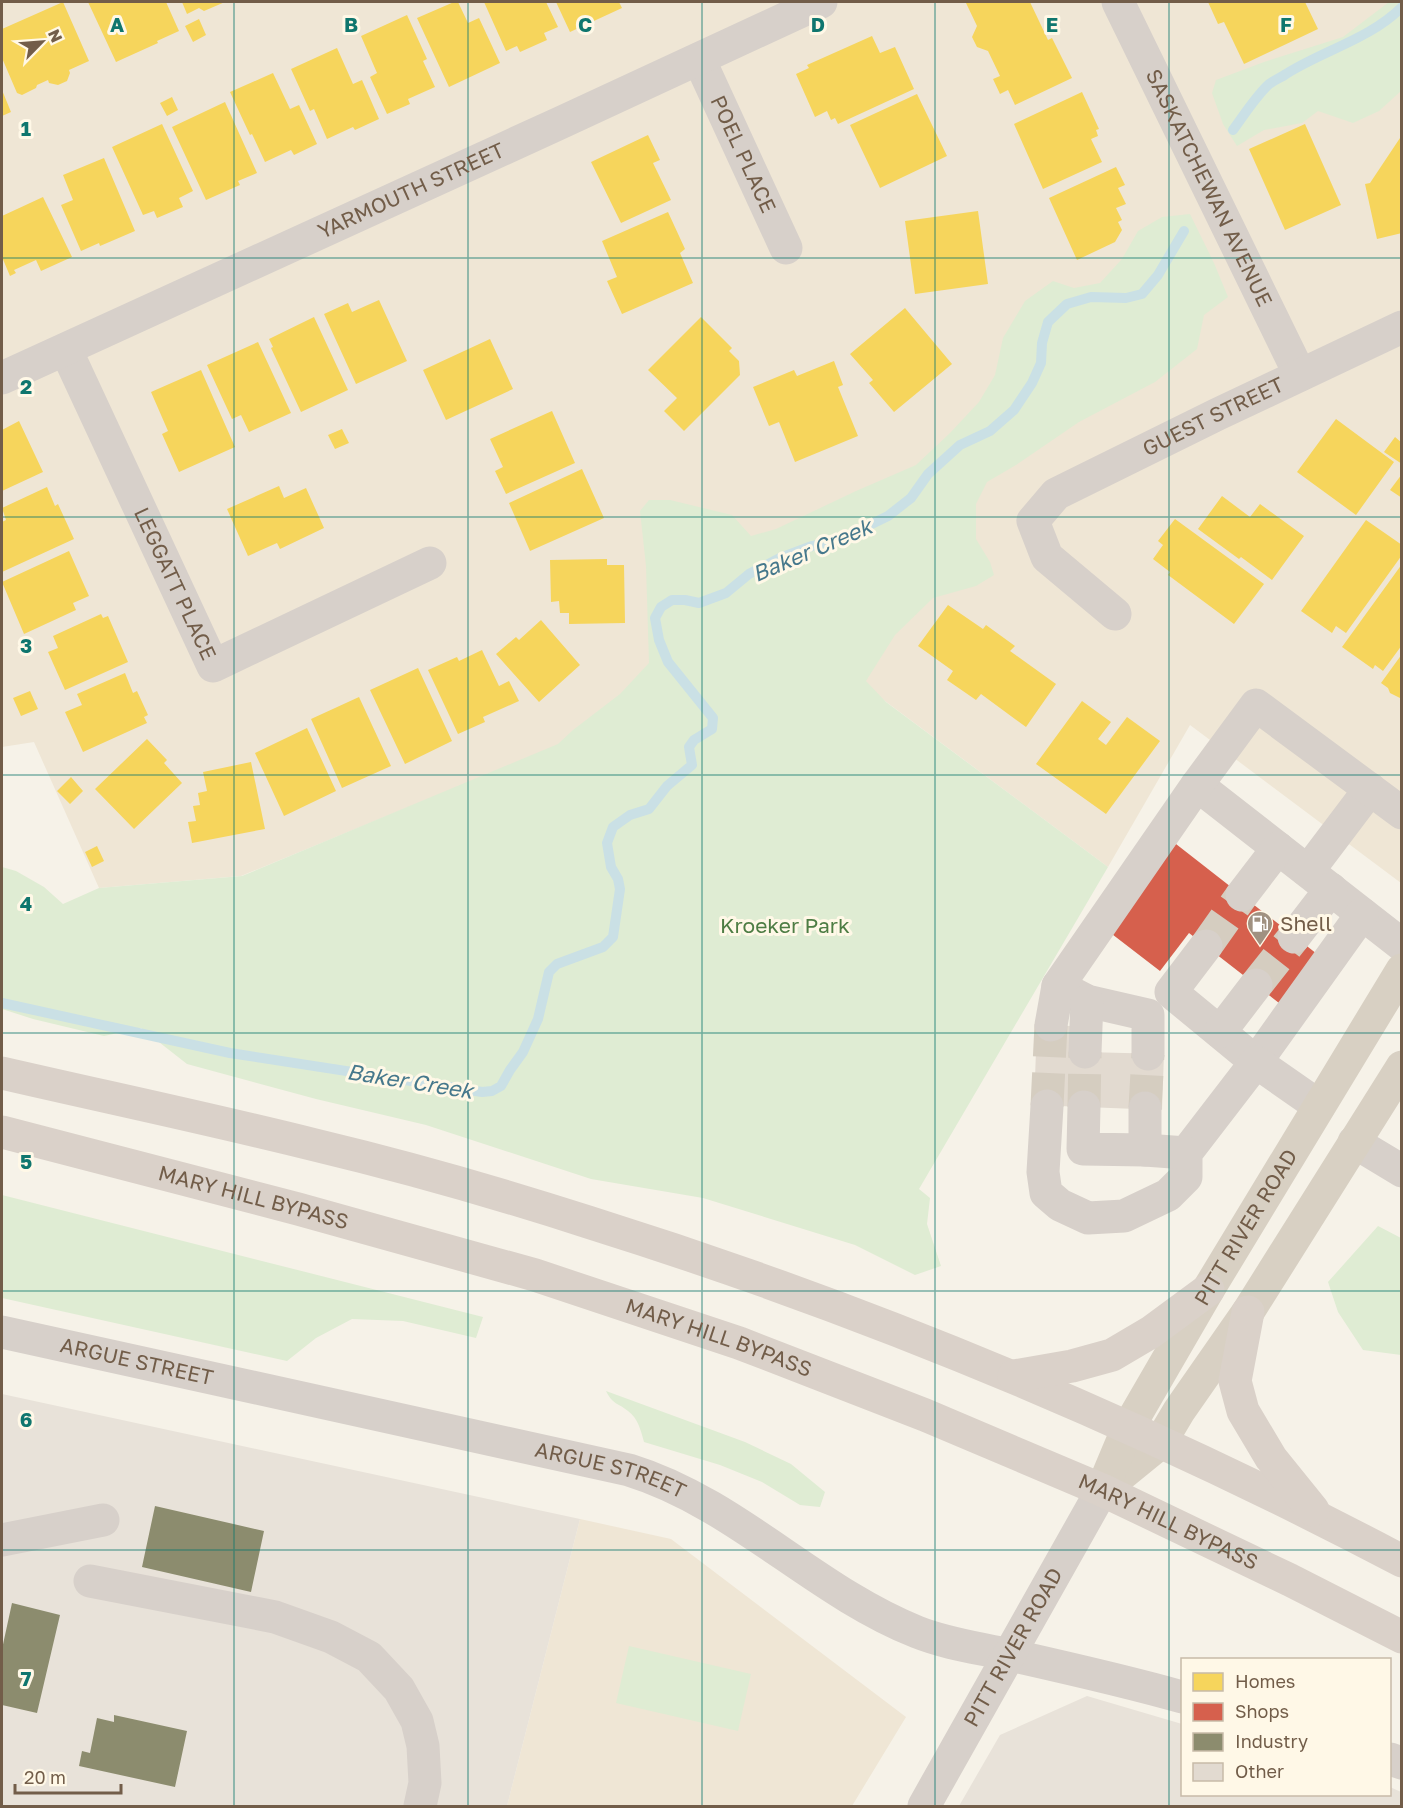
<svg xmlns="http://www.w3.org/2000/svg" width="1403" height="1808" font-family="'Golos Text',sans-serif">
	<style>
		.residential { fill: #efe6d5 }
		.industrial { fill: #e8e2d9 }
		.green { fill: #dfecd3 }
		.homes { fill: #f6d55c }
		.shops { fill: #d6604d }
		.industry { fill: #8c8c6e }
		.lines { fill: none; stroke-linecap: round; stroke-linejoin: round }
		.stream { stroke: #cae0e5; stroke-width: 10 }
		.building { fill: #e2dad0 }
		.minor-tunnel { stroke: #d5cdc0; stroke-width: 33; stroke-dasharray: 33 16; stroke-linecap: butt }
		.minor { stroke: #d7d0ca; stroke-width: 33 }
		.major { stroke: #d8d0c3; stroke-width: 33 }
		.highway { stroke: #dad1c9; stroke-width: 33 }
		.grid { fill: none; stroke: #0f766e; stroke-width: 1.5; stroke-opacity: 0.55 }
		.labels { text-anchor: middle; stroke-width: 6; stroke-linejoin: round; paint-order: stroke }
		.street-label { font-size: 21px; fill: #725d49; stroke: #fff8e7 }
		.poi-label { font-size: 21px; fill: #725d49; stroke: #fff8e7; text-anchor: start }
		.park-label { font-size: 21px; fill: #4e7d44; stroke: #fff8e7 }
		.water-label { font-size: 22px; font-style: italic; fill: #46788c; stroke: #fff8e7 }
		.grid-label { font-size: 20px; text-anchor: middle; font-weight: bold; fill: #0f766e; stroke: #fff8e7; stroke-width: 6; stroke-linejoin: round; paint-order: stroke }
	</style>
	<rect width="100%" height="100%" fill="#f6f2e8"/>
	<path class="residential" d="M2 2H1401V883L1190 725 1108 867 807 643 241 876 99 888 34 742 2 747Z
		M580 1519 671 1539 906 1717 852 1806H507Z"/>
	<path class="industrial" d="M2 1394 580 1519 507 1806H2Z
		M1087 1696 1182 1724V1794H1390V1787L1401 1792V1806H959L1000 1735Z"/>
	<path class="green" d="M1389 2H1401V91L1379 111 1353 123 1318 111 1302 123 1264 130 1237 146 1223 124 1212 93 1216 80 1264 62 1343 37Z
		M1190 214 1214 263 1228 297 1204 315 1197 349 1155 382 1079 422 1016 465 987 482 976 504V539L990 562 994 575 976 586 933 598 895 635 866 681 886 702 1108 867 919 1189 930 1198 927 1224 941 1266 915 1275 855 1245 703 1198 591 1179 426 1125 316 1099 187 1064 141 1028 104 1036 33 1019 2 1009V867L16 871 44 887 63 904 99 888 242 876 558 744 573 730 620 694 649 663 646 566 640 511 649 500H670L732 515 751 536 776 529 856 491 916 465 950 433 979 402 995 375 1003 338 1025 301 1053 281 1074 288 1100 283 1122 259 1138 231 1162 217Z
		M2 1195 483 1317 476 1338 403 1321 352 1319 316 1338 287 1361 2 1298Z
		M1378 1226 1401 1238V1355L1363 1350 1338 1312 1328 1282Z
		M606 1391 745 1442 791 1464 825 1492 820 1507 800 1505 762 1482 720 1465 644 1442C641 1431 638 1418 628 1411 617 1402 613 1405 606 1391Z
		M629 1646 751 1674 738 1731 616 1703Z"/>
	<path class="homes" d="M63 2 89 61 69 70 70 73 67 81 58 85 49 83 48 80 37 85 36 88 22 95 17 93 2 58V29Z
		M88 2H166L179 31 157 41 158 43 116 62Z
		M182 2H225L204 11 199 8 187 14Z
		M454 2H458L468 23 479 18 500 63 449 87 417 18Z
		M484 2H546L558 27 544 33 547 40 520 52 517 46 506 51Z
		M556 2H619L622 8 570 32Z
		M969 2H1030L1048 40 1052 38 1072 78 1015 105 1008 90 1000 94 993 79 1000 76 988 51 977 47 972 37 977 26 966 3Z
		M1208 2H1305L1318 29 1244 64 1224 22 1218 24Z
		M407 15 427 59 423 61 435 87 408 99 410 104 387 114 370 77 377 73 361 36Z
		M199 19 206 35 193 42 185 26Z
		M872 36 880 53 895 47 914 89 838 124 835 118 831 120 827 111 815 117 796 74 809 68 807 65Z
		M337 48 353 84 362 80 379 119 355 130 353 127 327 139 314 109 310 111 291 69Z
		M273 73 290 109 299 105 317 144 294 155 291 150 265 162 252 134 250 135 230 92Z
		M2 90 11 112 2 116Z
		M1082 92 1099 129 1096 130 1098 136 1091 139 1102 162 1043 189 1014 124Z
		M917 94 947 156 880 188 850 125Z
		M172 97 178 110 167 116 160 103Z
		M225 102 257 173 238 181 240 185 206 200 172 127Z
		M162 124 193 191 179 198 183 207 157 218 154 211 143 215 112 147Z
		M1305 124 1341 205 1285 230 1249 149Z
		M648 135 660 160 653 163 671 200 621 223 591 162Z
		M1402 135V233L1377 239 1365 184 1370 183Z
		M104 158 135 231 100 246 99 243 81 251 61 205 73 200 63 175Z
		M1116 167 1125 185 1118 188 1126 204 1116 208 1122 220 1118 222 1122 230 1115 242 1077 260 1049 198Z
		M43 197 72 257 41 271 36 260 14 270 16 273 10 276 2 257V216Z
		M978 211 988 284 915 294 905 221Z
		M668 212 685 249 680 253 693 283 622 314 607 281 617 277 602 241Z
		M379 300 407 361 356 384 324 314 348 303 352 312Z
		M905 308 952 364 894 412 869 383 873 380 850 354Z
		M314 317 348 390 301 412 271 348 273 347 269 339Z
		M701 317 732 348 729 351 739 361 740 375 684 431 664 411 677 398 648 370Z
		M490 339 513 389 446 420 423 370Z
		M258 342 291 413 249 432 241 415 232 419 207 365Z
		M834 361 843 385 838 387 858 436 795 462 779 422 769 426 753 387 794 370 797 376Z
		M201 370 235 447 179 472 162 434 168 431 151 392Z
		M552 411 575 463 506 494 495 471 503 467 490 439Z
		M1336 419 1394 462 1356 515 1297 472Z
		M19 421 43 472 2 491V430Z
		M342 429 349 443 335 449 328 435Z
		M1395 437 1402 443V464L1384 452Z
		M582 469 604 518 530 551 509 503Z
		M1402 474V498L1390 490Z
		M279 486 284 498 306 488 324 528 280 549 277 543 248 556 227 509Z
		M47 487 55 506 58 504 74 539 2 572V522L6 520 2 508Z
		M1222 496 1250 517 1260 504 1304 536 1272 580 1241 557 1239 559 1198 529Z
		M1175 519 1264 584 1234 624 1168 575 1170 572 1153 559 1163 545 1158 541Z
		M1366 520 1402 545V555L1346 633 1336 626 1332 633 1301 611Z
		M69 551 89 596 73 603 76 610 24 634 2 582Z
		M607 559V565H624L625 623 569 624V613H560L559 601 551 602 550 560Z
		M1402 564V645L1383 671 1375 665 1373 669 1342 647Z
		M948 605 983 629 986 625 1015 646 1010 651 1056 684 1026 727 981 694 976 700 947 680 953 671 918 646Z
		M101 614 103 618 108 616 128 662 65 690 48 652 58 648 53 636Z
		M541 620 580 665 539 702 496 654 516 637 519 640Z
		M482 650 499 686 509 681 519 701 483 717 485 722 458 734 428 670 457 657 459 661Z
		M1402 654V699L1390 693 1388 688 1381 683Z
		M418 668 452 741 405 764 370 690Z
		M125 673 133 693 137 691 148 715 144 717 147 723 83 752 65 712 82 705 77 694Z
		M30 691 38 709 21 716 13 698Z
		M359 697 391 766 342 788 311 719Z
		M1082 701 1111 722 1098 739 1106 745 1127 717 1160 741 1106 814 1036 764Z
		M307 728 336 791 284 816 255 753Z
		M147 739 167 760 164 763 182 783 134 829 95 789Z
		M251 762 265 829 192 843 188 822 196 821 193 806 200 805 198 793 207 791 203 772Z
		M71 777 83 791 70 804 57 791Z
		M97 846 104 861 92 867 85 852Z"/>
	<path class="shops" d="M1176 844 1317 954 1279 1003 1189 933 1160 971 1108 931Z"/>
	<path class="industry" d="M155 1506 264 1531 251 1592 142 1567Z
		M12 1603 60 1615 37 1713 2 1705V1649Z
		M114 1715 187 1731 175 1787 79 1766 82 1751 90 1753 97 1718 114 1722Z"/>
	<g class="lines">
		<path class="stream" d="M1233 130C1244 115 1254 99 1267 86 1272 81 1280 78 1286 74 1324 50 1370 39 1402 7
			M2 1003 230 1053 482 1092 492 1091 501 1086 510 1070 523 1052 538 1019 549 972 557 964 603 947 613 937 620 889 618 879 611 867 607 843 613 827 630 815 649 809 667 786 692 765 689 747 694 740 712 729 713 718 668 662 659 640 655 618 661 607 672 600H685L699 603 726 593 749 574 780 558 812 546 841 539 888 516 911 498 928 474 960 445 990 431 1014 410 1032 383 1041 363 1042 343 1048 322 1067 304 1091 297 1126 298 1142 294 1158 275 1184 231"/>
	</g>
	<path class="building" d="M1037 1024 1070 1026 1085 1052 1164 1054 1162 1110 1034 1105Z"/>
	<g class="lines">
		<path class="minor-tunnel" d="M1206 946 1242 895
			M1256 985 1294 937
			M1047 1106 1051 1025
			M1084 1107 1085 1052
			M1145 1108 1148 1054"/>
		<g class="minor">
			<path id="s1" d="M1118 2 1300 375"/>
			<path id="s2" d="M699 59 786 248"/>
			<path id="s3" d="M66 350 213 666 430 563"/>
			<path id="s4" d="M2 378 560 123 821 2"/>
			<path id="s5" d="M1115 614 1047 557 1033 521 1056 494 1218 414 1402 327"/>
			<path d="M1197 785 1402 945"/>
			<path d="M1308 871 1370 789"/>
			<path d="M1242 895 1278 848"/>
			<path d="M1294 937 1331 889"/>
			<path d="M1206 946 1171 992 1256 1062 1362 914"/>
			<path d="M1058 986 1087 1001 1148 1015V1054"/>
			<path d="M1051 1025 1058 986 1197 785 1256 705 1402 813"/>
			<path d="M1220 1032 1256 985"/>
			<path d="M1085 1052 1087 1001"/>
			<path d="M1047 1106 1043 1172 1046 1193 1060 1205 1088 1218 1124 1216 1168 1195 1186 1177V1153L1256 1062 1319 1106"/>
			<path d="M1084 1107 1083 1149 1145 1150 1186 1153"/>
			<path d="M1354 1142 1402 1171"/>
			<path d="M1145 1150V1108"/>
			<path id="s6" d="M2 1332 629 1470C736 1503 814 1591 917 1632 947 1644 979 1648 1010 1655 1068 1668 1126 1681 1182 1697"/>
			<path d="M2 1540 103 1520"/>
			<path d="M90 1581 275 1617 331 1637 369 1657 399 1689 417 1721 423 1746 425 1783 420 1806"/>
			<path d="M1390 1759 1402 1763"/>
			<path id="s7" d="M924 1806 1102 1490"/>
		</g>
		<g class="major">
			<path d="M1106 1487 1160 1443 1179 1411 1248 1312 1402 1067"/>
			<path id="s8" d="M1102 1490 1128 1428 1208 1290 1402 970"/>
		</g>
		<g class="highway">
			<path d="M2 1073C106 1097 211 1119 315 1145 407 1167 498 1193 588 1222 869 1310 1142 1424 1402 1561"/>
			<path id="s9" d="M2 1132 298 1209 535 1275 739 1343 925 1415 1102 1490 1290 1580 1402 1637"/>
			<path d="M1248 1312 1235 1381 1243 1411 1271 1458 1313 1510"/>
			<path d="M1014 1376 1072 1366 1112 1355 1151 1332 1208 1290"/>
		</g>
	</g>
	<path class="grid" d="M234 2V1806M468 2V1806M702 2V1806M935 2V1806M1169 2V1806M2 258H1402M2 517H1402M2 775H1402M2 1033H1402M2 1291H1402M2 1550H1402"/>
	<defs>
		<symbol id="fuel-pin" viewBox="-11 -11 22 30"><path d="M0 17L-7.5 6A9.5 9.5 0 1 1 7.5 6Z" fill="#a09181" stroke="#fff8e7"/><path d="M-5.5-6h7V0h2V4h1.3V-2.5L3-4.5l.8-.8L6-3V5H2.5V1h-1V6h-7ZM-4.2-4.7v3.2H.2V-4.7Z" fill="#fff"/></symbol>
	</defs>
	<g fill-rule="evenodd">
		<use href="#fuel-pin" x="1245" y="909" width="30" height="40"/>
	</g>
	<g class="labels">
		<g class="street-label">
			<text dy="7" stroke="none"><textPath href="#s2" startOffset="105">POEL PLACE</textPath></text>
			<text dy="7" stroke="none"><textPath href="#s1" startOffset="207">SASKATCHEWAN AVENUE</textPath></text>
			<text dy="7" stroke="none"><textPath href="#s4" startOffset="450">YARMOUTH STREET</textPath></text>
			<text dy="7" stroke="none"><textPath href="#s5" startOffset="338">GUEST STREET</textPath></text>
			<text dy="7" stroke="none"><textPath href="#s3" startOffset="258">LEGGATT PLACE</textPath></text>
			<text dy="7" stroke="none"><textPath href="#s9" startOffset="260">MARY HILL BYPASS</textPath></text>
			<text dy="7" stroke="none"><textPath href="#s8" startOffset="300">PITT RIVER ROAD</textPath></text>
			<text dy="7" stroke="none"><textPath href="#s9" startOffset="746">MARY HILL BYPASS</textPath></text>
			<text dy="7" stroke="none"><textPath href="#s6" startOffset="138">ARGUE STREET</textPath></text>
			<text dy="7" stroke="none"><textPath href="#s6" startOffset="624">ARGUE STREET</textPath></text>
			<text dy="7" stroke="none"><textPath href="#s9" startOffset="1232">MARY HILL BYPASS</textPath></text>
			<text dy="7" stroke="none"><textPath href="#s7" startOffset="182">PITT RIVER ROAD</textPath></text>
		</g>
		<g class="poi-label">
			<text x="1280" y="931">Shell</text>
		</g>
		<g class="park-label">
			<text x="785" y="933">Kroeker Park</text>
		</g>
		<g class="water-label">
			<text transform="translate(812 550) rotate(-23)" y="8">Baker Creek</text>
			<text transform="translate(410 1081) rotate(9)" y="8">Baker Creek</text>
		</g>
	</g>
	<g class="grid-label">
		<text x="117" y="32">A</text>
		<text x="351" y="32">B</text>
		<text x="585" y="32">C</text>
		<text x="818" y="32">D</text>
		<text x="1052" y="32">E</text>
		<text x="1286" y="32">F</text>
		<text x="26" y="136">1</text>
		<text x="26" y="394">2</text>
		<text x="26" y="653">3</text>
		<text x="26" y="911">4</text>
		<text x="26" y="1169">5</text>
		<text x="26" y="1427">6</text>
		<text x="26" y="1686">7</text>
	</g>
	<rect width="1403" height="1808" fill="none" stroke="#725d49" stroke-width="6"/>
	<rect x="1181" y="1658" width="210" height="138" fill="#fff8e7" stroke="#c7baa8" stroke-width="1.5"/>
	<rect x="1193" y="1673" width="30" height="18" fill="#f6d55c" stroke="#c7baa8" stroke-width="1.5"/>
	<text x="1235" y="1688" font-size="18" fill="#725d49">Homes</text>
	<rect x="1193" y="1703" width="30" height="18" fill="#d6604d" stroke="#c7baa8" stroke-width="1.5"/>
	<text x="1235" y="1718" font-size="18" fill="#725d49">Shops</text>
	<rect x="1193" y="1733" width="30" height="18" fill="#8c8c6e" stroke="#c7baa8" stroke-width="1.5"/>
	<text x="1235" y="1748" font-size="18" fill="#725d49">Industry</text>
	<rect x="1193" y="1763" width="30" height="18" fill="#e2dad0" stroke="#c7baa8" stroke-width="1.5"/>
	<text x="1235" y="1778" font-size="18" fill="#725d49">Other</text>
	<g transform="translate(42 42) rotate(65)" stroke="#fff8e7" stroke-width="4.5" paint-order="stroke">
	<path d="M0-4.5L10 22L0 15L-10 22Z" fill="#725d49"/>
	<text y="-9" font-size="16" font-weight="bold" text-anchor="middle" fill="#725d49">N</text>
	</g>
	<path d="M15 1784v9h106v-9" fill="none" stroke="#725d49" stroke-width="3"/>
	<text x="24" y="1784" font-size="18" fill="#725d49" stroke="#fff8e7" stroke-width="4.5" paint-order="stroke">20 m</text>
</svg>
